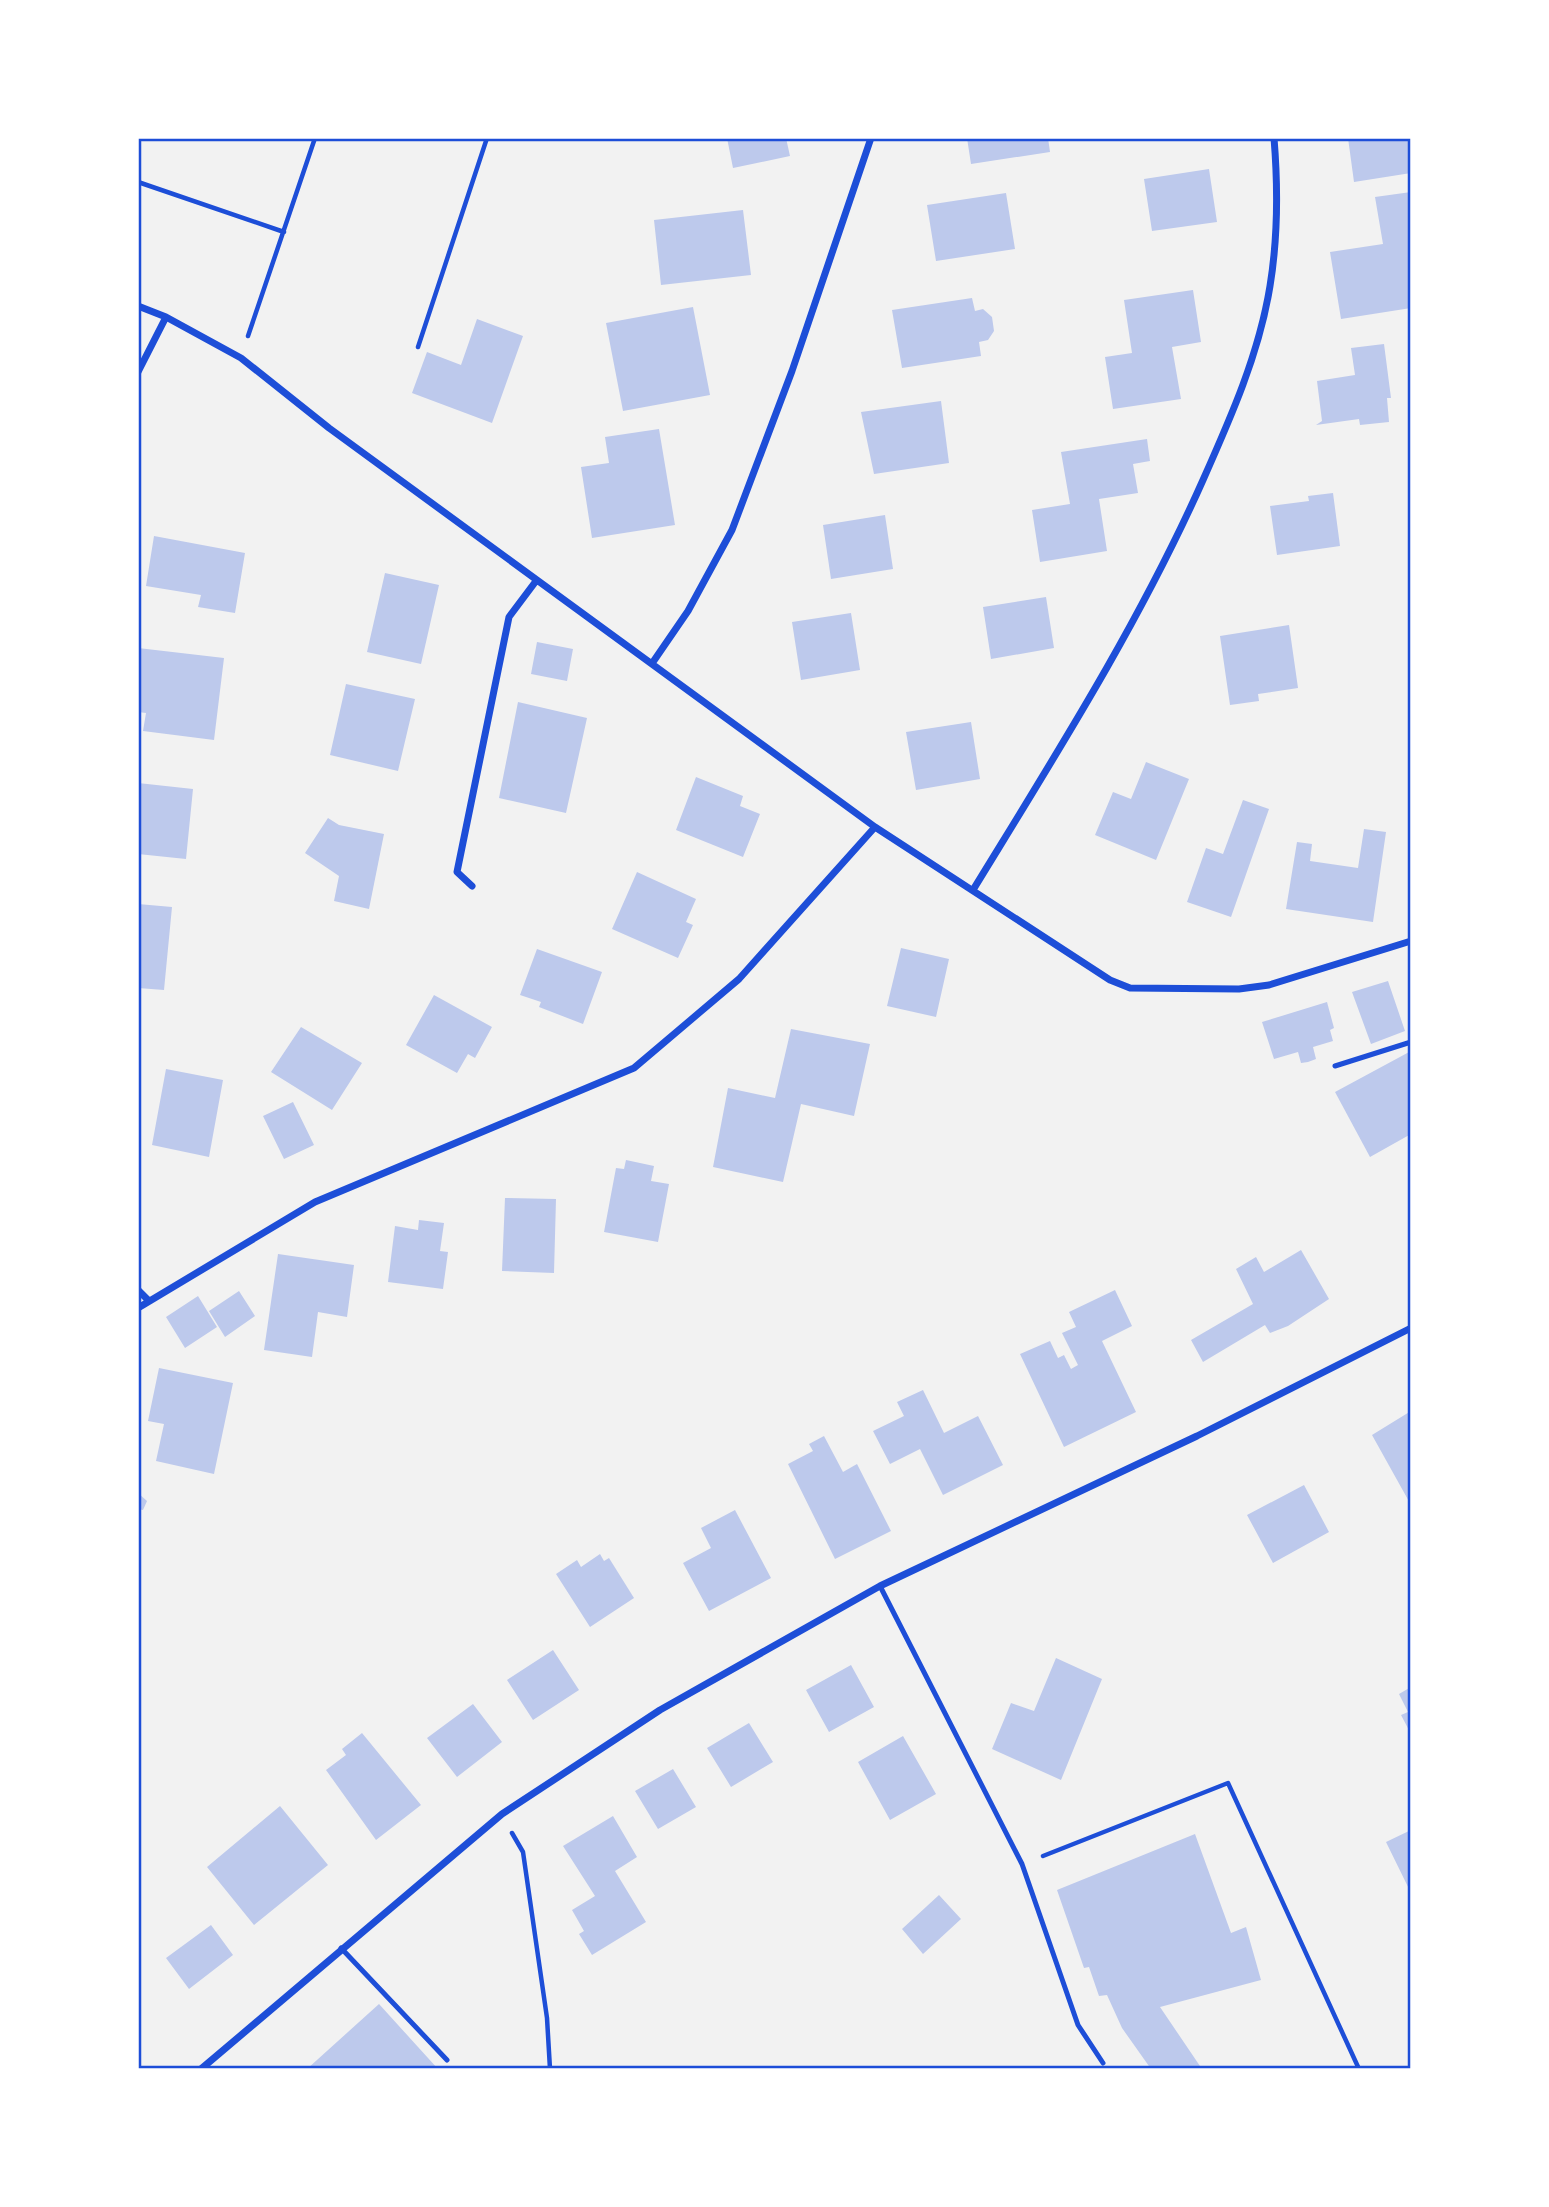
<svg xmlns="http://www.w3.org/2000/svg" width="1549" height="2207" font-family="'Space Grotesk',sans-serif">
	<style>
		.building { fill: #bdc9ec }
		.lines { fill: none; stroke-linecap: round; stroke-linejoin: round }
		.path { stroke: #1d4ed8; stroke-width: 4.5 }
		.service { stroke: #1d4ed8; stroke-width: 5 }
		.minor { stroke: #1d4ed8; stroke-width: 7 }
		.neatline { fill: none; stroke: #1d4ed8; stroke-width: 2.5 }
	</style>
	<rect width="100%" height="100%" fill="#f2f2f2"/>
	<path class="building" d="M727 138H786L790 156 733 168Z
		M967 138H1048L1050 152 971 164Z
		M1348 138H1411V173L1354 182Z
		M1209 169 1217 222 1152 231 1144 179Z
		M1411 192V308L1341 319 1330 252 1383 244 1375 197Z
		M1006 193 1015 249 936 261 927 205Z
		M743 210 751 275 661 285 654 220Z
		M1193 290 1201 342 1172 347 1181 399 1113 409 1105 357 1132 353 1124 300Z
		M972 298 975 311 983 309 992 317 994 331 988 340 979 342 981 356 902 368 892 310Z
		M693 307 710 395 623 411 606 323Z
		M477 319 523 336 492 423 412 393 427 352 461 365Z
		M1384 344 1391 398H1387L1389 422 1360 425 1359 419 1316 425 1322 421 1317 381 1355 375 1351 348Z
		M941 401 949 463 874 474 861 412Z
		M659 429 675 525 592 538 581 467 609 463 605 437Z
		M1147 439 1150 461 1133 464 1138 493 1099 499 1107 551 1040 562 1032 510 1070 504 1061 452Z
		M1333 493 1340 546 1277 555 1270 506 1309 501 1308 496Z
		M885 515 893 569 831 579 823 525Z
		M154 536 245 553 235 613 198 607 201 595 146 586Z
		M385 573 439 585 421 664 367 652Z
		M1046 597 1054 648 991 659 983 607Z
		M851 613 860 670 801 680 792 622Z
		M1289 625 1298 688 1258 694 1259 701 1230 705 1220 636Z
		M537 642 573 649 567 681 531 674Z
		M138 648 224 658 214 740 143 731 146 713 138 712Z
		M346 684 415 699 398 771 330 755Z
		M518 702 587 718 566 813 499 798Z
		M971 722 980 779 916 790 906 732Z
		M1146 762 1189 779 1156 860 1095 835 1113 792 1131 799Z
		M696 777 743 796 740 806 760 814 743 857 676 830Z
		M138 783 193 789 186 859 138 854Z
		M1243 800 1269 809 1231 917 1187 902 1206 848 1223 854Z
		M328 818 339 825 384 834 369 909 334 901 339 876 305 853Z
		M1364 829 1386 832 1373 922 1286 909 1297 842 1312 844 1310 861 1358 868Z
		M637 872 696 899 686 922 693 925 678 958 612 929Z
		M138 904 172 907 164 990 138 988Z
		M901 948 949 959 936 1017 887 1006Z
		M537 949 602 972 583 1024 539 1007 541 1002 520 995Z
		M1388 981 1405 1031 1371 1044 1352 992Z
		M434 995 492 1027 475 1058 468 1054 457 1073 406 1045Z
		M1327 1002 1334 1028 1330 1030 1333 1041 1313 1047 1316 1059 1308 1062 1301 1063 1298 1052 1274 1059 1262 1022Z
		M301 1027 362 1063 332 1110 271 1072Z
		M791 1029 870 1044 854 1116 801 1104 783 1182 713 1167 728 1088 775 1098Z
		M1411 1051V1134L1370 1157 1335 1092Z
		M166 1069 223 1080 209 1157 152 1145Z
		M293 1102 314 1145 284 1159 263 1116Z
		M626 1160 654 1166 651 1181 669 1184 658 1242 604 1232 616 1168 624 1169Z
		M505 1198 556 1199 554 1273 502 1271Z
		M419 1220 444 1223 440 1251 448 1252 443 1289 388 1282 395 1226 418 1230Z
		M1301 1250 1329 1299 1288 1326 1270 1333 1265 1325 1203 1362 1191 1340 1253 1304 1236 1269 1256 1257 1264 1272Z
		M278 1254 354 1265 347 1317 318 1312 312 1357 264 1350Z
		M1115 1290 1132 1326 1102 1341 1136 1412 1064 1447 1020 1354 1050 1341 1058 1358 1064 1355 1071 1369 1078 1365 1062 1333 1076 1327 1069 1312Z
		M239 1291 255 1316 225 1337 209 1311Z
		M198 1296 217 1327 185 1348 166 1317Z
		M159 1368 233 1383 214 1474 156 1461 164 1424 148 1421Z
		M923 1390 944 1433 978 1416 1003 1465 943 1495 920 1449 890 1464 873 1431 904 1416 897 1402Z
		M1411 1411V1505L1372 1435Z
		M824 1436 843 1472 857 1464 891 1531 835 1559 788 1464 813 1451 809 1444Z
		M1304 1485 1329 1532 1273 1563 1247 1515Z
		M138 1493 147 1501 143 1510 138 1509Z
		M735 1510 771 1578 709 1611 683 1563 711 1548 701 1528Z
		M600 1554 604 1561 609 1558 634 1598 590 1627 556 1574 577 1560 581 1567Z
		M553 1650 579 1690 533 1720 507 1680Z
		M1056 1658 1102 1679 1061 1780 992 1749 1011 1703 1034 1711Z
		M851 1665 874 1707 829 1732 806 1690Z
		M1411 1687V1734L1401 1715 1408 1712 1399 1694Z
		M473 1704 502 1742 457 1777 427 1738Z
		M749 1723 773 1762 731 1787 707 1748Z
		M362 1733 421 1805 376 1840 326 1770 346 1755 342 1749Z
		M903 1736 936 1794 890 1820 858 1762Z
		M673 1769 696 1807 658 1829 635 1791Z
		M280 1806 328 1865 254 1925 207 1867Z
		M613 1816 637 1857 615 1871 646 1922 592 1955 579 1934 584 1931 572 1910 595 1896 563 1846Z
		M1411 1830V1893L1386 1842Z
		M1195 1834 1231 1933 1246 1927 1261 1980 1160 2007 1202 2069H1151L1122 2028 1107 1995 1099 1996 1089 1967 1084 1968 1057 1890Z
		M939 1895 961 1919 923 1954 902 1929Z
		M211 1925 233 1955 189 1989 166 1958Z
		M379 2004 438 2069H307Z"/>
	<g class="lines">
		<path class="path" d="M138 182 284 232
			M248 336 315 138
			M418 347 487 138
			M512 1833 523 1852 547 2018 550 2069
			M1043 1856 1228 1783 1359 2069"/>
		<path class="service" d="M1335 1066 1411 1042
			M880 1586 1022 1864 1078 2025 1103 2063
			M341 1948 447 2060"/>
		<path class="minor" d="M138 306 166 317 241 358 329 428 875 827 1110 980 1130 988 1239 989 1269 985 1411 941
			M138 372 166 317
			M653 662 688 611 732 530 792 371 871 138
			M472 886 457 872 509 617 536 581
			M973 890C1055 756 1139 624 1203 480 1231 417 1259 354 1270 286 1278 237 1278 187 1274 138
			M138 1290 148 1300
			M138 1308 315 1202 634 1068 739 979 875 827
			M201 2069 502 1814 660 1710 880 1586 1197 1436 1411 1328"/>
	</g>
	<rect width="1549" height="2207" fill="none" stroke="#ffffff" stroke-width="280"/>
	<rect x="140" y="140" width="1269" height="1927" class="neatline"/>
</svg>
